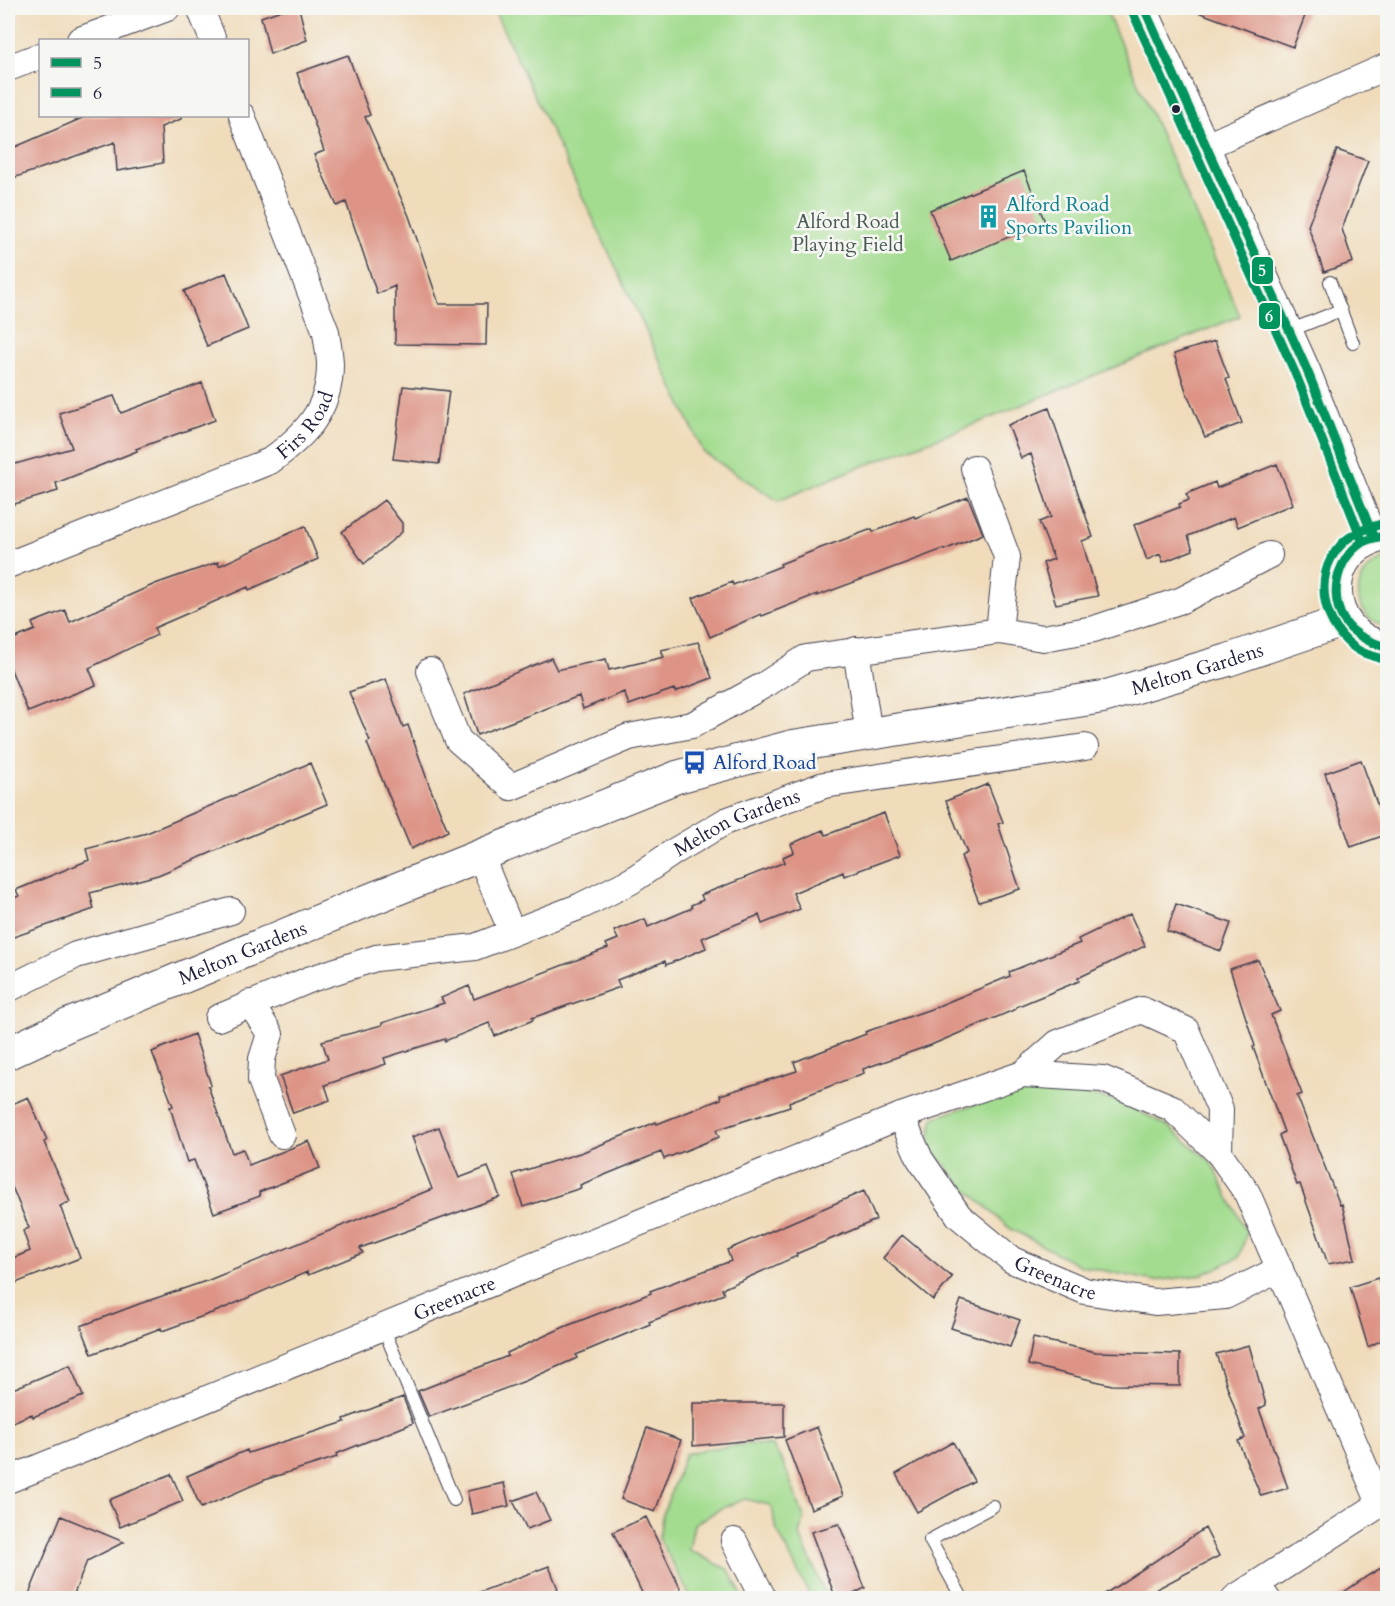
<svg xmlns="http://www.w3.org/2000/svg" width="1395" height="1606" font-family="Cardo,serif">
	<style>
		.green { fill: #a3dc8f; stroke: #627f65; stroke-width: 1.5 }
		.building { fill: #dd9486 }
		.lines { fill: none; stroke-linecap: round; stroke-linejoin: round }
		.service-casing { stroke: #413e4e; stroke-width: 14 }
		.minor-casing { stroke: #413e4e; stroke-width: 28 }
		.tertiary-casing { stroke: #413e4e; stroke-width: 34 }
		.service { stroke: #fff; stroke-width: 12 }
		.minor { stroke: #fff; stroke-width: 26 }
		.tertiary { stroke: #fff; stroke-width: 32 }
		.bus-1-casing { stroke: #f6f6f2; stroke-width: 14 }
		.bus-2-casing { stroke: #f6f6f2; stroke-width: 14 }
		.bus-1 { stroke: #00945e; stroke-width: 9 }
		.bus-2 { stroke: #00945e; stroke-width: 9 }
		.bus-dot { fill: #22223b; stroke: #f6f6f2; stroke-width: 2 }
		.labels { text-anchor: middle; stroke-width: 5; stroke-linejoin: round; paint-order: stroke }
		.culture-label { font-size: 20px; fill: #0d838f; stroke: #f6f6f2; text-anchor: start }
		.park-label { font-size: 20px; fill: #495a54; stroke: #f6f6f2 }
		.street-label { font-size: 20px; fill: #22223b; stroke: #f6f6f2 }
		.transit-label { font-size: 20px; fill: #164399; stroke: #f6f6f2; text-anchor: start }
		.line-badge { stroke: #f6f6f2; stroke-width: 2 }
		.badge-label { font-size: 16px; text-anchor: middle; font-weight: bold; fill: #fff }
	</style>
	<rect width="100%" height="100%" fill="#f6f6f2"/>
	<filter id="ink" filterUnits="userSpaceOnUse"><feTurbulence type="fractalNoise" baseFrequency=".0167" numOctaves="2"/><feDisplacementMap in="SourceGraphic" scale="12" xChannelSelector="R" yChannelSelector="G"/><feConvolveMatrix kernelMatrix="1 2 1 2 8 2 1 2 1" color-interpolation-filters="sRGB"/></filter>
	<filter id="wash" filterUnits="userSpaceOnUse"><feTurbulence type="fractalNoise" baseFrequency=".008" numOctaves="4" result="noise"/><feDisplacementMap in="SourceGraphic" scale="24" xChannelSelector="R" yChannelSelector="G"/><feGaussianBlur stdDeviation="1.35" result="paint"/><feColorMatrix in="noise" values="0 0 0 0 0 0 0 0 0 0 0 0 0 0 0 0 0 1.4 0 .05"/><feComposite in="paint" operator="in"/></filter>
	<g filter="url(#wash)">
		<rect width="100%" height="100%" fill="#f0dcbb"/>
		<path class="green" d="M493 8H1105L1240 316 978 423 850 471 778 501 704 453Z
			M1387 558 1388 626H1387C1348 619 1350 568 1387 558Z
			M1016 1091H1066L1119 1101 1168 1126 1211 1162 1247 1233 1239 1257 1202 1275 1155 1281 1081 1266 1009 1228 960 1183 929 1145 933 1118Z
			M751 1444 773 1446 784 1465 804 1517 800 1536 827 1598H811L775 1526 773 1512 770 1505 745 1499 720 1509 694 1524 689 1550 729 1570 743 1598H691L659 1538 662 1517 685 1454 705 1449Z"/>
		<g id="blocks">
			<path class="building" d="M287 8H299L307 40 270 54 261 17Z
				M1195 8H1308L1293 47 1195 11Z
				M348 55 370 115 365 117 409 216 439 304H487L486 345 395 344V286L377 294 346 202 337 206 314 155 324 151 297 73Z
				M87 116H181V119L161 127 163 163 117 171 115 142 8 180V150Z
				M1337 150 1368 161 1342 229 1353 262 1324 272 1308 226Z
				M1024 171 1045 222 951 261 930 210Z
				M226 273 248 329 207 346 184 291Z
				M1215 341 1229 378 1226 379 1242 423 1205 437 1186 391 1174 354Z
				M202 383 215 420 136 449 137 451 56 483 58 491 8 506V466L72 448 59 413 114 396 121 413Z
				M403 386 449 391 439 464 393 459Z
				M1049 408 1093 537 1082 541 1098 596 1056 604 1043 563 1054 559 1039 522 1051 517 1031 454 1021 458 1008 425Z
				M1277 464 1293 504 1238 527 1234 517 1188 536 1193 550 1163 562 1160 554 1147 560 1134 525 1180 507 1179 504 1189 500 1186 494 1215 482 1217 488Z
				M968 497 983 534 944 550 943 549 817 596V594L762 616 761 614 710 637 693 598 732 582 733 585 781 566 780 564 818 549 872 529 873 532 914 516 915 518Z
				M384 500 402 523V532L364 564 342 532Z
				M305 526 318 559 249 590 248 587 154 628 157 635 89 668 96 685 28 712 8 662V641L35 630 32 623 65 610 70 622 155 584 218 562 219 566Z
				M698 642 712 678 675 692 674 689 629 705 624 692 583 709 579 696 477 735 464 694 551 658 557 670 606 659 609 670 664 657 661 650Z
				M386 679 403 727 408 725 429 785 448 831 411 849 367 743 370 741 349 692Z
				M1361 760 1388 834 1351 847 1325 773Z
				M310 763 327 804 158 875 90 893 94 909 8 939V900L19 896 16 890 89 860 86 849 147 833Z
				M988 784 1003 822 998 824 1020 889 979 902 961 856 967 853 946 801Z
				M884 813 900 855 844 876 843 872 793 893 800 909 762 924 759 915 702 938 706 948 666 965 665 961 617 980 620 987 532 1018 533 1020 495 1036 489 1023 445 1041V1039L384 1058 386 1064 325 1085 330 1100 293 1113 280 1076 328 1059 322 1041 382 1025V1023L444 1003 441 998 469 986 474 999 608 948 606 944 618 939 614 931 645 919 648 927 692 908 691 905 703 900 701 895 785 862 783 857 794 852 791 844 823 830 826 835Z
				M1176 904 1231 923 1221 951 1167 931Z
				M1130 914 1145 946 1078 978 1079 981 1016 1007V1009L931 1045 863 1069 864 1073 789 1102 790 1106 716 1130 719 1137 692 1148 664 1159 661 1152 580 1185 581 1188 523 1207 513 1174 583 1152 656 1122 657 1124 721 1099 720 1095 797 1071 794 1062 866 1034 865 1032 931 1009 1010 976 1009 972 1080 943 1078 939Z
				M1258 960 1280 1011 1271 1015 1302 1094 1297 1096 1340 1205 1342 1204 1355 1259 1328 1264 1300 1184 1297 1185 1279 1135 1284 1132 1253 1047 1255 1046 1230 969Z
				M194 1034 211 1085 208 1086 232 1153 243 1149 249 1165 309 1141 320 1168 259 1192 260 1196 214 1213 194 1160 187 1162 170 1107 173 1106 152 1052Z
				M28 1097 47 1140 44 1142 70 1202 60 1206 80 1258 8 1286V1260L30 1251 23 1231 29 1228 8 1177V1106Z
				M439 1127 459 1178 488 1167 500 1197 360 1248 363 1253 308 1275 307 1272 220 1310 162 1331 161 1328 92 1354 81 1326 139 1304 209 1280 432 1189 412 1137Z
				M864 1191 876 1220 796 1254 797 1256 722 1289 724 1294 649 1322 650 1324 576 1355 577 1358 525 1381 429 1417 418 1391 508 1356 507 1353 564 1327 651 1293 650 1291 731 1261 727 1250Z
				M902 1235 952 1277 933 1300 883 1258Z
				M1378 1278 1388 1308V1337L1368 1347 1350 1287Z
				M961 1300 1020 1320 1010 1347 951 1328Z
				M1033 1338 1096 1352 1180 1354V1386L1112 1385 1028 1365Z
				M1249 1345 1266 1405 1259 1409 1288 1488 1261 1496 1238 1441 1245 1438 1216 1354Z
				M70 1365 83 1396 33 1417 32 1414 8 1424V1391Z
				M403 1397 413 1423 336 1454 337 1457 267 1479 201 1508 187 1476 247 1450 248 1453 345 1422 344 1419Z
				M693 1403H784V1437L693 1446Z
				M817 1427 843 1496 811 1509 785 1440Z
				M647 1428 681 1440 655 1512 621 1499Z
				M953 1442 974 1481 917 1512 896 1474Z
				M171 1474 183 1501 120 1527 109 1500Z
				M504 1483 509 1506 472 1514 467 1491Z
				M536 1492 550 1520 527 1529 513 1501Z
				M61 1516 124 1542 87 1561 72 1599H27Z
				M646 1517 681 1590 665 1599H645L613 1532Z
				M839 1524 865 1588 844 1599H836L811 1532Z
				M1205 1528 1219 1556 1138 1599H1097Z
				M1388 1564V1599H1334L1369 1575Z
				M549 1566 558 1589 532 1599H469V1596Z"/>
		</g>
	</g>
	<g filter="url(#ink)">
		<use href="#blocks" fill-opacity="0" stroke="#413e4e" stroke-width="1.5"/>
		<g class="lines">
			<defs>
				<path id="service" d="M1330 282 1353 343
					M1289 331 1341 310
					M383 1327 454 1500
					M1262 1580 1275 1598
					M962 1598 930 1540 993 1506"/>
				<g id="minor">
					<path d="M200 8 213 40"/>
					<path d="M1144 8 1307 370 1373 536"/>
					<path d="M80 40 167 8"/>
					<path d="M8 68 40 56"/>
					<path d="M1206 146 1388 66"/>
					<path d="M974 468 1007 557 999 631"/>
					<path id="s1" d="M8 565 270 461C304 436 330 411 330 365 330 354 327 342 326 332L242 116"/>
					<path d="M856 650 869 734"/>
					<path d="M430 671 458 740 511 787 629 737 692 725 766 684 806 658 999 631 1043 638 1094 629 1182 600 1269 555"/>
					<path d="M480 855 512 932"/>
					<path d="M8 989 76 955 231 911"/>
					<path d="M250 1003 270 1034 262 1059 261 1080 282 1135"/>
					<path id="s2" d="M218 1018 311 979 376 958 475 947 581 906 631 881 675 851 726 821 824 785 1085 747"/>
					<path d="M1023 1074 1058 1043 1142 1010 1186 1030 1220 1109 1219 1153"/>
					<path id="s3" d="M901 1116 920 1159 959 1216 1012 1260 1085 1291 1155 1302 1225 1296 1280 1269"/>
					<path id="s4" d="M8 1480 901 1116 1023 1074 1103 1079 1172 1108 1219 1153 1247 1193 1380 1503"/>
					<path d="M734 1541 763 1598"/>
					<path d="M1235 1598 1388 1499"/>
				</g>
				<g id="tertiary">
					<path d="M1388 535C1318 542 1319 638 1388 648"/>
					<path id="s5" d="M8 1053 68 1025 369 900 677 777 793 746 1103 697 1228 660 1343 621"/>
				</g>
			</defs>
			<use href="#service" class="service-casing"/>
			<use href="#minor" class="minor-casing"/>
			<use href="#tertiary" class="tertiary-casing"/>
			<use href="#service" class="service"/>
			<use href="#minor" class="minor"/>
			<use href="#tertiary" class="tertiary"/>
			<defs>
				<path id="bus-1" d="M1144 8 1307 370 1373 536
					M1388 535C1381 537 1372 538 1365 541 1334 557 1326 605 1351 629 1362 639 1373 643 1388 648"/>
				<path id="bus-2" d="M1133 13 1296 375 1362 540
					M1384 659C1376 657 1366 655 1358 650 1324 629 1311 577 1340 546 1352 532 1368 528 1385 523"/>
			</defs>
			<use href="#bus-1" class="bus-1-casing"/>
			<use href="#bus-2" class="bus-2-casing"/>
			<use href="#bus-1" class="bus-1"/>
			<use href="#bus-2" class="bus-2"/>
		</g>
	</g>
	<defs>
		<symbol id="building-bare" viewBox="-9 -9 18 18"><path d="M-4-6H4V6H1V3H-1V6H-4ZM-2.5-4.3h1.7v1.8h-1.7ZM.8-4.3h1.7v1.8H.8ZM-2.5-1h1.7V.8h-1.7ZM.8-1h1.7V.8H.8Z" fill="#0f9aa8" stroke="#f6f6f2" stroke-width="2.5" paint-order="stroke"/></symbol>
		<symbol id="bus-bare" viewBox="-9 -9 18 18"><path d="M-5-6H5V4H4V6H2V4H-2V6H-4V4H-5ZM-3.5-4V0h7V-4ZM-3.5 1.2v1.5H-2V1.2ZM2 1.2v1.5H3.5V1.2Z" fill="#1a4fb4" stroke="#f6f6f2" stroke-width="2.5" paint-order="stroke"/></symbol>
	</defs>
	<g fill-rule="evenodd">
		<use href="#building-bare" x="972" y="200" width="33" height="33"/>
		<use href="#bus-bare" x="678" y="746" width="33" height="33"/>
	</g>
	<circle class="bus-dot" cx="1176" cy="109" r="5"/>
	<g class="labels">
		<g class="culture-label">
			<text x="1006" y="211">Alford Road<tspan x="1006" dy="23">Sports Pavilion</tspan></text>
		</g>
		<g class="park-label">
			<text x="848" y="228">Alford Road<tspan x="848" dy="23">Playing Field</tspan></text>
		</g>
		<g class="street-label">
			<text dy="7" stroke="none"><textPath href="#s1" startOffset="333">Firs Road</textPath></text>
			<text dy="7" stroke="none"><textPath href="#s5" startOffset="1256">Melton Gardens</textPath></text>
			<text dy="7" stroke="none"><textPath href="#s2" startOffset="560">Melton Gardens</textPath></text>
			<text dy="7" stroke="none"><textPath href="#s5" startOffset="255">Melton Gardens</textPath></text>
			<text dy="7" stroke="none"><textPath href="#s3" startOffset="232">Greenacre</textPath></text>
			<text dy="7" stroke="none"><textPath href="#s4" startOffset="482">Greenacre</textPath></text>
		</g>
		<g class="transit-label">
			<text x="713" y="769">Alford Road</text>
		</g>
	</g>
	<g class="line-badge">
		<rect x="1251" y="256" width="23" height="29" rx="6" fill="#00945e"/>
		<rect x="1258" y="302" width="23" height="28" rx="6" fill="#00945e"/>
	</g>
	<g class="badge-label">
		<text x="1262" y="276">5</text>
		<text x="1269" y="322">6</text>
	</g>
	<rect width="1395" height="1606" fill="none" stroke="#f6f6f2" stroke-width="30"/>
	<rect x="39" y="39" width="210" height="78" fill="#f6f6f2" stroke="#a1a1a9" stroke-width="1.5"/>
	<rect x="51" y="58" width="30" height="9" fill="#00945e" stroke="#a1a1a9" stroke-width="1.5"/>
	<text x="93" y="69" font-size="18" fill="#22223b">5</text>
	<rect x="51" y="88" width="30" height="9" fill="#00945e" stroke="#a1a1a9" stroke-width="1.5"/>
	<text x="93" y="99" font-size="18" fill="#22223b">6</text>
</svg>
